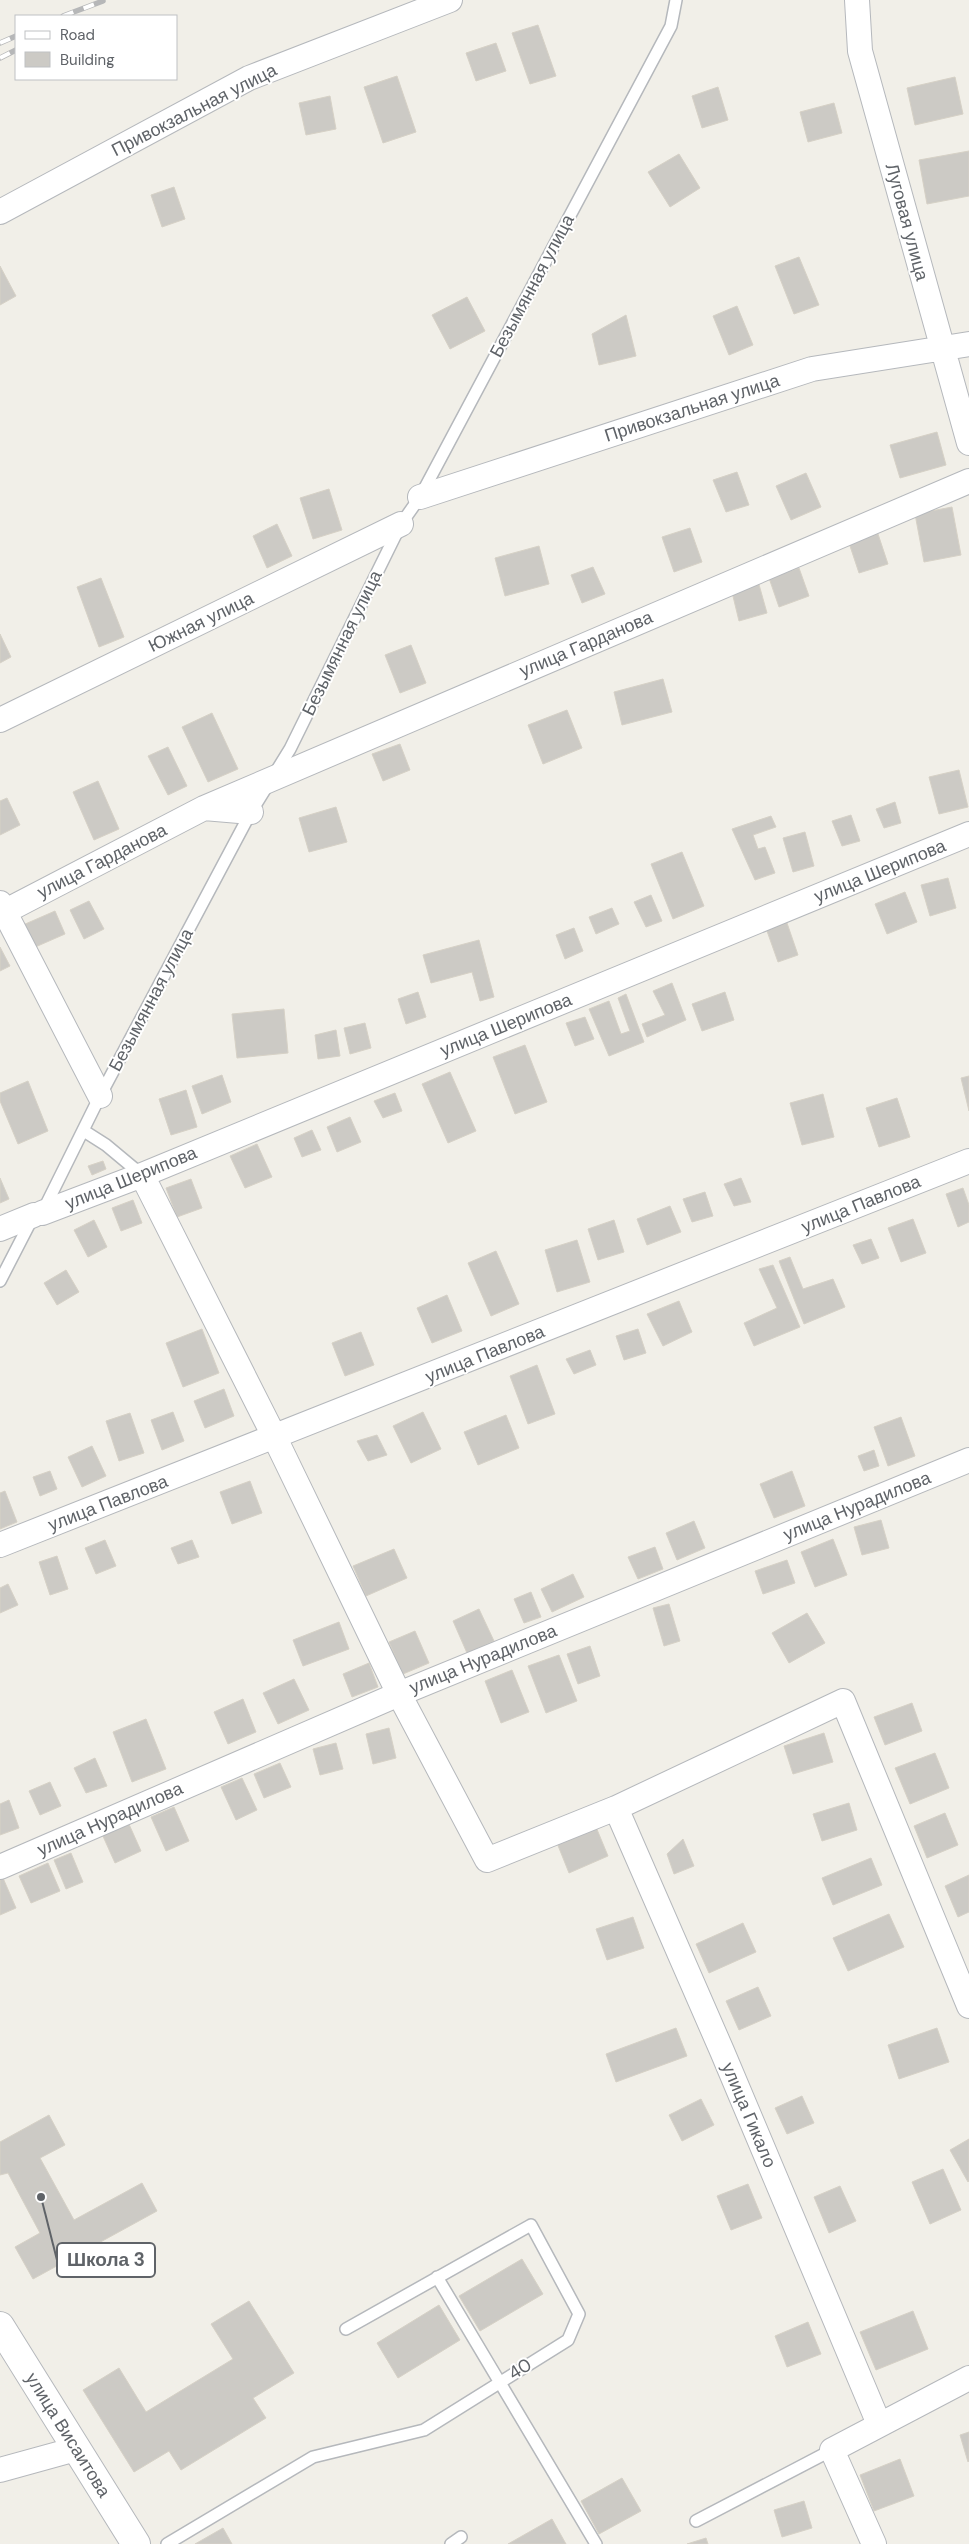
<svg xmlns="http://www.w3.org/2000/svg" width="969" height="2544" font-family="'DM Sans',sans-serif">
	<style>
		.building { fill: #cccac5; stroke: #d6d1c6 }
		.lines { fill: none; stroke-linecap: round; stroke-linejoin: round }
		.service-casing { stroke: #b5b8bc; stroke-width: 14 }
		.minor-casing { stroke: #b5b8bc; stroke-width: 26 }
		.tertiary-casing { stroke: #b5b8bc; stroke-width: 30 }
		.service { stroke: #fff; stroke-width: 11 }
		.minor { stroke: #fff; stroke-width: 24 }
		.tertiary { stroke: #fff; stroke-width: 28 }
		.rail-casing { stroke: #b6b7b8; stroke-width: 5.5 }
		.rail { stroke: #fff; stroke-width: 4; stroke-dasharray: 11; stroke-linecap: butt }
		.labels { text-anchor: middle; stroke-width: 4; stroke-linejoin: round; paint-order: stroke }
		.street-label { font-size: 18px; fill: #5f6368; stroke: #fff }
		.leader { fill: none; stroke: #5f6368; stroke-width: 2 }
		.callout-dot { fill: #5f6368; stroke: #fff; stroke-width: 2 }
		.callout { fill: #fff; stroke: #5f6368; stroke-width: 2 }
		.callout-label { font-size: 19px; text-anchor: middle; font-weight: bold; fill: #5f6368 }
	</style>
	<rect width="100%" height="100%" fill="#f1efe8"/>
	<path class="building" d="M538 25 556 76 530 84 512 33Z
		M496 43 506 71 476 81 466 53Z
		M397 76 416 132 383 143 364 87Z
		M955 77 963 114 915 125 907 88Z
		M718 87 728 120 702 128 692 96Z
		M330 96 336 129 306 135 299 103Z
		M834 103 842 133 808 142 800 112Z
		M969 151V196L927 204 919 160Z
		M679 154 700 188 670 207 648 172Z
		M174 187 185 219 162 227 151 195Z
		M799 257 819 305 794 314 775 266Z
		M0 266 16 296 0 305Z
		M467 297 485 331 450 349 432 315Z
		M737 306 753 345 729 355 713 316Z
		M626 315 636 356 599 365 592 334Z
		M937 432 946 465 900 478 890 445Z
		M737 472 749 505 726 512 713 480Z
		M806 473 821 507 791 520 776 486Z
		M329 489 342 530 313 539 300 498Z
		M952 507 961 555 924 562 915 514Z
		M277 524 292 556 267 568 253 536Z
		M690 528 702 562 674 572 662 537Z
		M878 534 888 564 859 573 849 543Z
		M539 546 549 584 505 596 495 558Z
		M593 567 605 594 582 603 571 575Z
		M799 568 809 596 779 607 769 578Z
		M101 578 124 637 99 647 77 587Z
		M758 581 767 613 739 621 731 588Z
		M0 634 11 657 0 663Z
		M411 645 426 683 400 693 385 655Z
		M663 679 672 712 622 725 614 692Z
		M567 710 582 748 543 764 528 725Z
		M212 713 238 769 208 782 182 727Z
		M400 744 410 770 383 781 372 754Z
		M168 747 187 786 168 795 148 756Z
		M959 770 968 807 939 814 929 777Z
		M98 781 119 829 94 840 73 792Z
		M7 798 20 825 0 835V801Z
		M895 802 901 823 884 828 876 809Z
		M336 807 347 842 309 852 299 818Z
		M851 815 860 841 842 846 832 821Z
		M771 816 776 827 753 835 758 849 765 847 775 873 755 880 732 829Z
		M805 832 814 866 793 872 783 838Z
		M682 852 704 906 673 919 651 864Z
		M948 878 956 908 930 916 921 885Z
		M905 892 917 922 887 934 875 904Z
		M651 895 662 921 646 927 634 902Z
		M89 901 104 929 84 939 70 910Z
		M612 908 619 924 596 934 589 917Z
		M55 911 65 934 33 948 23 925Z
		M787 923 798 955 778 962 767 931Z
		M574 928 583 951 565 959 556 935Z
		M479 940 494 997 480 1001 472 972 431 983 423 955Z
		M0 947 10 966 0 971Z
		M672 983 686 1020 647 1037 642 1024 665 1015 653 991Z
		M418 992 426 1017 406 1024 398 999Z
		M725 992 734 1020 702 1031 692 1004Z
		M626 994 644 1042 609 1056 589 1009 609 1001 621 1034 630 1031 618 998Z
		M284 1009 288 1053 237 1058 232 1014Z
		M585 1017 594 1039 575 1046 566 1023Z
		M365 1023 371 1048 350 1054 344 1028Z
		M336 1030 340 1056 318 1059 315 1035Z
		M525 1045 547 1102 515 1114 493 1057Z
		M450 1072 476 1131 448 1143 422 1084Z
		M222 1075 231 1102 202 1114 192 1086Z
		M969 1076V1111L961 1078Z
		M28 1081 48 1131 18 1144 0 1101V1093Z
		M186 1090 197 1127 171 1135 159 1099Z
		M395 1093 402 1111 383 1118 374 1101Z
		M823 1094 834 1137 802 1145 790 1103Z
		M897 1098 910 1137 879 1147 866 1108Z
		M350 1117 361 1142 337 1152 327 1127Z
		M312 1130 321 1150 302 1157 294 1138Z
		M257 1144 272 1177 245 1188 230 1156Z
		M103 1161 106 1169 92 1175 88 1166Z
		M0 1178 9 1199 0 1203Z
		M741 1178 751 1202 734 1206 724 1184Z
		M191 1179 202 1208 177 1217 166 1188Z
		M963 1188 969 1205V1222L958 1227 946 1194Z
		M705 1192 713 1216 692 1222 683 1199Z
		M133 1200 142 1223 121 1231 112 1208Z
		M670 1206 681 1232 647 1245 637 1219Z
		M913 1219 926 1253 901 1262 888 1228Z
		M94 1220 107 1247 88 1257 74 1230Z
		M614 1220 624 1252 598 1260 588 1229Z
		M871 1239 879 1258 862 1264 853 1245Z
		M577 1240 590 1282 557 1292 545 1250Z
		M496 1251 519 1304 491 1316 468 1263Z
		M790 1257 803 1289 833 1279 845 1307 804 1324 779 1261Z
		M773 1265 800 1327 754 1346 744 1323 777 1308 759 1269Z
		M66 1270 79 1292 57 1305 44 1283Z
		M447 1295 462 1331 432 1343 417 1308Z
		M679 1301 692 1332 663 1346 647 1314Z
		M202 1329 219 1373 183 1387 166 1343Z
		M638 1329 646 1353 624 1360 616 1336Z
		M361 1332 374 1365 345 1376 332 1343Z
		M590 1350 596 1365 574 1374 566 1359Z
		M537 1365 555 1414 528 1424 510 1376Z
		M224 1389 234 1416 205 1428 194 1401Z
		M173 1412 184 1441 162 1450 151 1420Z
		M423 1412 441 1449 411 1463 393 1426Z
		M130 1413 144 1453 119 1461 106 1421Z
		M506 1415 519 1448 478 1465 464 1432Z
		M901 1417 915 1456 888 1466 874 1427Z
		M377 1435 387 1455 368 1461 357 1441Z
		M92 1446 106 1476 82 1487 68 1457Z
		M874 1450 879 1466 864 1471 858 1456Z
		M50 1471 57 1489 40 1496 33 1477Z
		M792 1471 805 1506 774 1518 760 1484Z
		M250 1481 262 1513 232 1524 220 1492Z
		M5 1491 17 1522 0 1529V1493Z
		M881 1520 889 1548 862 1555 854 1527Z
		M694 1521 705 1548 677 1560 666 1533Z
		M833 1539 847 1575 815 1587 801 1552Z
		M105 1540 116 1566 96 1574 85 1548Z
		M192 1540 199 1557 178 1564 171 1548Z
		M655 1547 663 1569 638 1579 628 1557Z
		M394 1549 407 1578 366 1596 353 1566Z
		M57 1556 68 1589 50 1595 39 1562Z
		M787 1560 795 1583 763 1594 755 1571Z
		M573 1574 584 1597 552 1612 541 1589Z
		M8 1584 18 1605 0 1613V1588Z
		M531 1592 541 1617 524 1623 514 1599Z
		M669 1604 680 1641 664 1646 653 1608Z
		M479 1609 494 1641 467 1653 453 1621Z
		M807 1613 825 1643 789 1663 772 1633Z
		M339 1622 349 1649 303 1666 293 1640Z
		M415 1631 429 1663 403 1674 389 1642Z
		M590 1646 600 1676 578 1684 567 1654Z
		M559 1655 577 1701 546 1713 528 1666Z
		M369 1663 378 1687 352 1697 343 1674Z
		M512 1670 529 1712 501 1723 485 1681Z
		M294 1679 309 1710 278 1724 263 1693Z
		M243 1699 256 1732 228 1744 214 1712Z
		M912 1703 922 1731 885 1745 874 1717Z
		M146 1719 166 1769 132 1782 113 1732Z
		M389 1728 396 1758 373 1764 366 1734Z
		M824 1733 833 1762 793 1774 784 1746Z
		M336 1743 343 1769 320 1775 313 1749Z
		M935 1753 949 1788 910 1804 895 1768Z
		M95 1758 107 1786 86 1793 74 1768Z
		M280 1763 291 1787 264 1798 254 1774Z
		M242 1778 257 1810 236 1820 221 1787Z
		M50 1782 61 1806 40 1815 29 1791Z
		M9 1800 19 1828 0 1835V1804Z
		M849 1803 857 1830 822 1841 813 1814Z
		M174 1807 189 1841 166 1851 151 1817Z
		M945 1813 958 1845 927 1858 914 1826Z
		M128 1822 141 1851 115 1863 102 1834Z
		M596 1827 608 1856 569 1873 557 1843Z
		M683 1839 694 1866 674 1874 667 1854Z
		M71 1853 83 1882 66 1889 54 1860Z
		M871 1858 882 1885 833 1905 822 1878Z
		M48 1863 60 1891 31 1903 19 1876Z
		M969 1875V1912L958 1917 945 1886Z
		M3 1878 16 1908 0 1915V1879Z
		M889 1914 904 1947 848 1971 833 1938Z
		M633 1917 644 1948 607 1960 596 1929Z
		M743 1923 756 1952 709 1973 696 1944Z
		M758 1987 771 2016 739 2030 726 2001Z
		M676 2028 687 2056 616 2082 606 2054Z
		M937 2028 949 2062 899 2079 888 2045Z
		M802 2096 814 2123 787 2134 775 2108Z
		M701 2099 714 2125 682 2141 669 2115Z
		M49 2115 65 2145 40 2158 74 2220 142 2183 157 2211 33 2279 15 2247 40 2233 8 2173 0 2175V2142Z
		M969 2139V2181L968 2182 950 2150Z
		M943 2169 961 2210 930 2224 912 2182Z
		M748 2184 762 2218 731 2230 717 2196Z
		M840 2186 856 2221 829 2233 814 2197Z
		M522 2259 543 2294 480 2331 459 2296Z
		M249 2301 294 2373 253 2398 266 2418 181 2470 169 2451 134 2472 83 2390 119 2368 146 2412 233 2359 211 2324Z
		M439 2305 460 2340 398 2378 377 2343Z
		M913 2311 928 2349 876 2370 860 2332Z
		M808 2322 821 2354 787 2367 775 2336Z
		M969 2432V2461L968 2462 960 2435Z
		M900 2459 914 2496 874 2511 860 2475Z
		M622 2478 641 2511 599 2534 581 2501Z
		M804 2501 812 2528 782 2537 774 2510Z
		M552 2519 566 2544H508Z
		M223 2528 232 2544H195Z
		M706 2538 708 2544H687Z"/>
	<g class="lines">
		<defs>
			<path id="service" d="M84 1131 106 1145 142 1175
				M0 1281 34 1215 42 1213 100 1096 251 812 290 749 401 524 420 497 671 26 676 0
				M437 2277 596 2544
				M696 2521 832 2450
				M167 2544 313 2457 424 2430 568 2340 579 2314 531 2225 346 2329
				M451 2544 461 2537"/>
			<path id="minor" d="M857 0 860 51 969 443
				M0 212 249 78 450 0
				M420 497 812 369 969 344
				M0 720 401 524
				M204 808 969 481
				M0 903 100 1096
				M0 914 204 808 251 812
				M142 1175 275 1438 399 1694 487 1860 616 1808 843 1701 969 2006
				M42 1213 142 1175 969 834
				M0 1229 34 1215
				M0 1545 969 1161
				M616 1808 722 2051 879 2424
				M0 1867 399 1694 969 1460
				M0 2470 76 2449
				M874 2544 832 2450 969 2378"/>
			<path id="tertiary" d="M0 2326 136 2544"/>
		</defs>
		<use href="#service" class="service-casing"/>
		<use href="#minor" class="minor-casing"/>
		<use href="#tertiary" class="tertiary-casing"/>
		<use href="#service" class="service"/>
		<use href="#minor" class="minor"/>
		<use href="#tertiary" class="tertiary"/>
		<defs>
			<path id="rail" d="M63 16 103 1
				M0 43 16 36
				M0 58 16 50"/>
		</defs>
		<use href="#rail" class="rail-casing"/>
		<use href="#rail" class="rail"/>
	</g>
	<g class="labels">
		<g class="street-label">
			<text transform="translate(194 110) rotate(-27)" y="6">Привокзальная улица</text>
			<text transform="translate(907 222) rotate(75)" y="6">Луговая улица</text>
			<text transform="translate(532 286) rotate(-62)" y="6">Безымянная улица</text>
			<text transform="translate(692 408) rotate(-18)" y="6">Привокзальная улица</text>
			<text transform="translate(201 622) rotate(-26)" y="6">Южная улица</text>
			<text transform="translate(342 643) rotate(-64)" y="6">Безымянная улица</text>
			<text transform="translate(586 644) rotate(-23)" y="6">улица Гарданова</text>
			<text transform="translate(102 861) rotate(-27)" y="6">улица Гарданова</text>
			<text transform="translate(880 871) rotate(-22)" y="6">улица Шерипова</text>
			<text transform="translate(151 1000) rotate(-62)" y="6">Безымянная улица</text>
			<text transform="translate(506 1025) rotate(-22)" y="6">улица Шерипова</text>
			<text transform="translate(131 1178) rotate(-22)" y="6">улица Шерипова</text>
			<text transform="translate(861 1204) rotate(-22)" y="6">улица Павлова</text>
			<text transform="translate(485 1354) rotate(-22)" y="6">улица Павлова</text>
			<text transform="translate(108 1503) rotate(-21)" y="6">улица Павлова</text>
			<text transform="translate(857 1506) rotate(-22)" y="6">улица Нурадилова</text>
			<text transform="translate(483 1659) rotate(-22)" y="6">улица Нурадилова</text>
			<text transform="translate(110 1819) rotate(-24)" y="6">улица Нурадилова</text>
			<text transform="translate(749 2115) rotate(67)" y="6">улица Гикало</text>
			<text transform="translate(520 2369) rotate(-32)" y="6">40</text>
			<text transform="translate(68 2435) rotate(58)" y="6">улица Висаитова</text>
		</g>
	</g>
	<path class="leader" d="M41 2197L57 2260"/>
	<circle class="callout-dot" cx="41" cy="2197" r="5"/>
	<rect class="callout" x="57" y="2243" width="98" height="34" rx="5"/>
	<g class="callout-label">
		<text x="106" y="2266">Школа 3</text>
	</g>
	<rect x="15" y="15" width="162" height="65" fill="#ffffff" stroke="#bfc1c3"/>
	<rect x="25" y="31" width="25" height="8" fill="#ffffff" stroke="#bfc1c3"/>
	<text x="60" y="40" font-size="15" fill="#5f6368">Road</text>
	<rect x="25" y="52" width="25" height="15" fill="#cccac5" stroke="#bfc1c3"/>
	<text x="60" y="65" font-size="15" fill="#5f6368">Building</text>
</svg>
